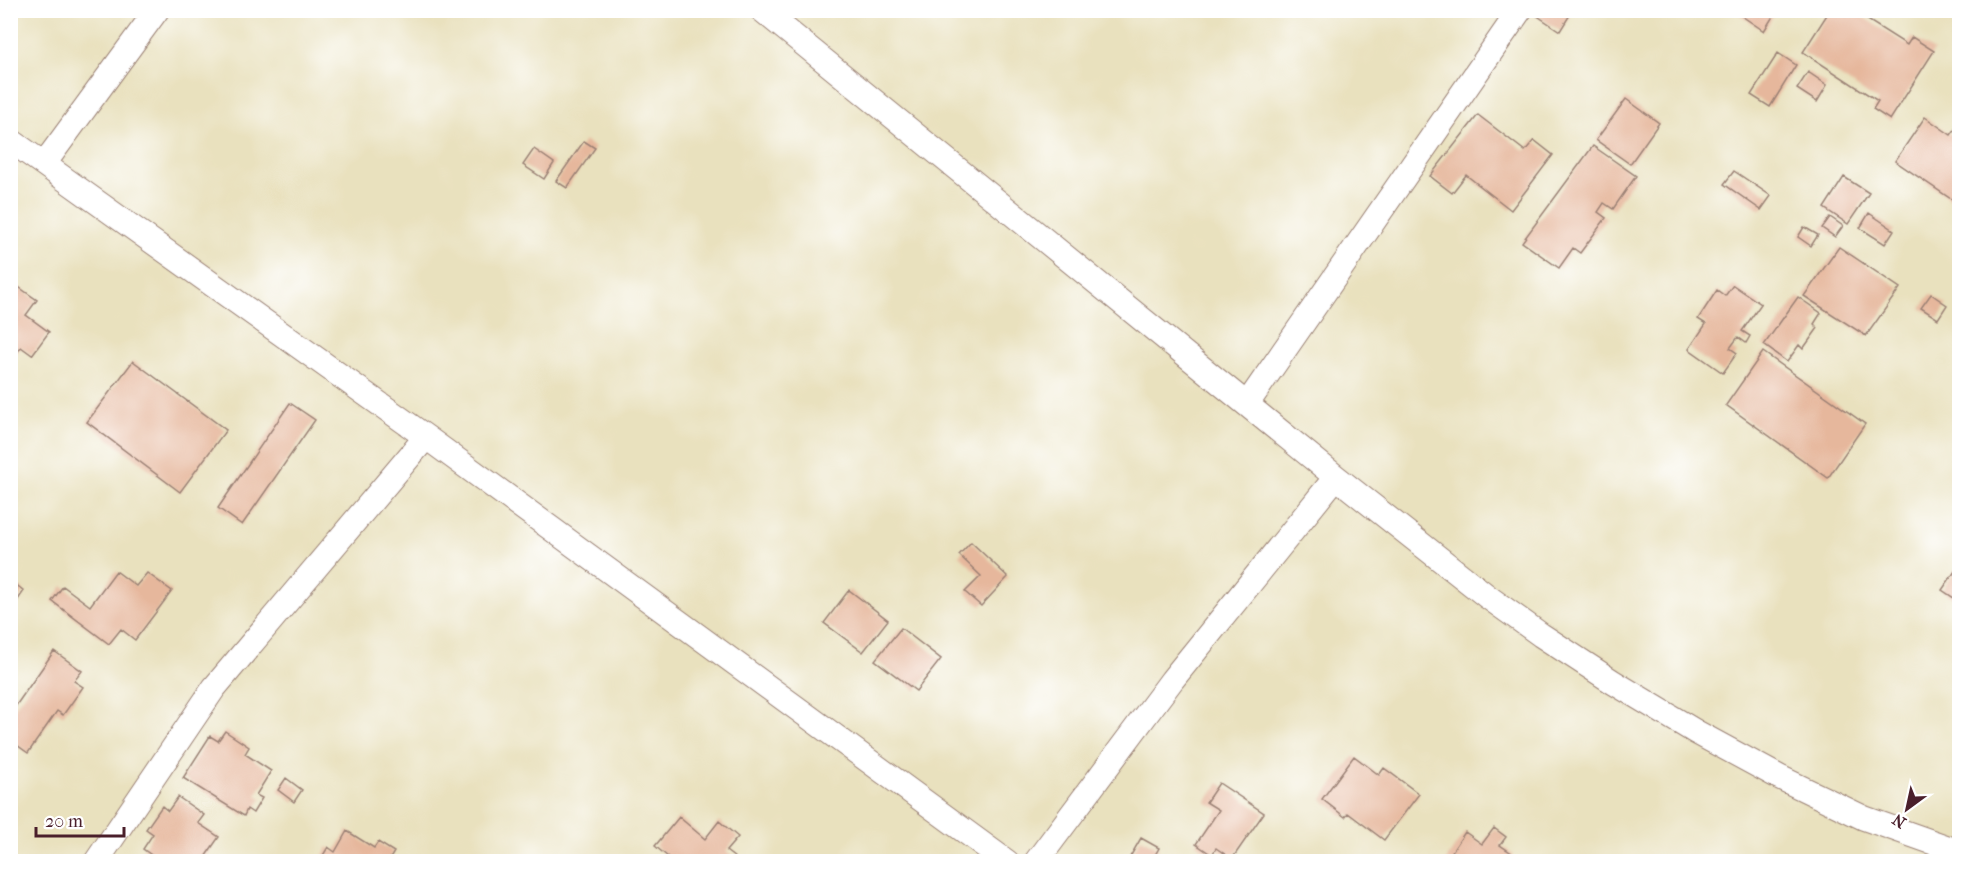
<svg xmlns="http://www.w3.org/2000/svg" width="1970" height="872" font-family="'IM FELL French Canon',serif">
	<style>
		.building { fill: #e6b79c }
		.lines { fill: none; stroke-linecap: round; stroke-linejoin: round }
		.minor-casing { stroke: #9a8074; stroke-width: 26 }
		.minor { stroke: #fff; stroke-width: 24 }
	</style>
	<rect width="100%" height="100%" fill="#fff"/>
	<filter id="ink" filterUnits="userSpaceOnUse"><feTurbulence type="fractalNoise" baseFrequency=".0167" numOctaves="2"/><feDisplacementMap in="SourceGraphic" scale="12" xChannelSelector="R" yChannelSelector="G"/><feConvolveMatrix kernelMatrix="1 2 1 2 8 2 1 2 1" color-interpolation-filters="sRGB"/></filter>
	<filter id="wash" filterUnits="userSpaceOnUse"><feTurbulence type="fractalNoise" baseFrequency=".008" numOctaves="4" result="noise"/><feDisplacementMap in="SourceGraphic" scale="24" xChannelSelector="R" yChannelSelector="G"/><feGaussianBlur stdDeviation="1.35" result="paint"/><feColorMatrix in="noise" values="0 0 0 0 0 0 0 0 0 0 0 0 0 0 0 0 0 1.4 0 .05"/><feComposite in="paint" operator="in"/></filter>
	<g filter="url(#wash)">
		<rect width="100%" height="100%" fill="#e9e1be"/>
		<g id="blocks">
			<path class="building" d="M1534 10H1573L1560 31 1533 13Z
				M1733 10H1777L1764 31Z
				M1830 10H1852L1907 45 1912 37 1934 51 1890 120 1873 109 1878 101 1803 52Z
				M1778 53 1796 65 1770 107 1751 95Z
				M1808 72 1827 85 1817 102 1797 89Z
				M1626 99 1659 123 1630 164 1596 140Z
				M1478 115 1525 151 1534 140 1553 155 1511 210 1466 175 1452 193 1430 176Z
				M1925 117 1951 135 1956 128 1960 130V205L1895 161Z
				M584 141 595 148 567 188 556 181Z
				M1593 146 1636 176 1613 209 1604 203 1598 212 1606 218 1580 253 1573 248 1559 268 1522 242Z
				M534 149 554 163 544 179 523 165Z
				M1734 171 1771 196 1761 210 1724 184Z
				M1844 177 1869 193 1848 224 1824 208Z
				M1869 213 1894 230 1885 244 1860 228Z
				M1830 217 1843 226 1835 237 1822 228Z
				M1804 227 1818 235 1811 246 1798 237Z
				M1839 247 1900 288 1866 336 1804 296Z
				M10 281 37 300 26 315 49 332 32 355 21 347 10 362Z
				M1733 285 1761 304 1742 331 1750 336 1746 343 1738 337 1730 348 1737 353 1723 373 1689 349 1706 324 1698 319 1717 290 1725 296Z
				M1931 294 1947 305 1938 319 1921 308Z
				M1798 297 1821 313 1814 324 1818 328 1803 349 1799 345 1787 362 1764 345Z
				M1763 352 1865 424 1828 478 1726 405Z
				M133 361 226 430 180 492 87 422Z
				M290 403 315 420 242 525 218 508Z
				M971 542 1008 577 981 606 965 592 981 576 959 555Z
				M1960 564V602L1942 590Z
				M116 571 136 586 147 573 172 591 135 640 121 629 109 644 52 601 63 586 90 606Z
				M10 580 24 591 15 604 10 601Z
				M849 590 888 620 863 652 824 623Z
				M901 628 941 659 916 691 875 660Z
				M54 651 82 671 74 681 83 687 63 715 57 711 28 753 10 740V714Z
				M225 731 249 747 245 754 271 771 256 795 262 798 253 813 247 809 244 816 183 778 210 736 218 741Z
				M1354 756 1379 775 1384 768 1419 794 1384 840 1348 813 1345 817 1322 799Z
				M286 778 302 790 294 802 278 790Z
				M1219 783 1264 813 1232 859 1216 848 1212 855 1196 844 1219 810 1206 802Z
				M178 797 204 815 198 823 219 837 203 860 205 862H172L166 857 161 862 143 849 153 834 146 829 162 806 168 811Z
				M679 817 705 839 719 821 738 837 726 851 735 858 733 862H674L655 846Z
				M1494 828 1506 837 1500 845 1513 854 1508 862H1445L1465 832 1482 844Z
				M347 831 374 848 378 842 394 852 388 862H319L328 847 335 852Z
				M1141 838 1159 848 1151 862H1127Z"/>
		</g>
	</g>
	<g filter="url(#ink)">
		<use href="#blocks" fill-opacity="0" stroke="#9a8074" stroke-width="1.5"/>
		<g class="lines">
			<defs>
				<path id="minor" d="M762 10 1336 477 1488 597 1541 635 1613 682 1696 732 1779 777 1864 818 1960 852
					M10 140 426 437 1007 862
					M44 164 157 10
					M1247 404 1520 10
					M96 862 214 688 426 437
					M1036 862 1172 680 1336 477"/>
			</defs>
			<use href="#minor" class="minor-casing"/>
			<use href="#minor" class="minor"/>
		</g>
	</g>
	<rect width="1970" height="872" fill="none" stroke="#fff" stroke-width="36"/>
	<g transform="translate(1907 809) rotate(213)" stroke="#ffffff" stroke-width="4.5" paint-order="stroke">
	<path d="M0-4.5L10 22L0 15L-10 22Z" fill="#4a1f2b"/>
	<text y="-9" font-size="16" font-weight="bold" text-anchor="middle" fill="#4a1f2b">N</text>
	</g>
	<path d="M36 827v9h88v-9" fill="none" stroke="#4a1f2b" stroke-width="3"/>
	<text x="45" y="827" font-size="18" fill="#4a1f2b" stroke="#ffffff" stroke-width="4.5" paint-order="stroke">20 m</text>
</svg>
